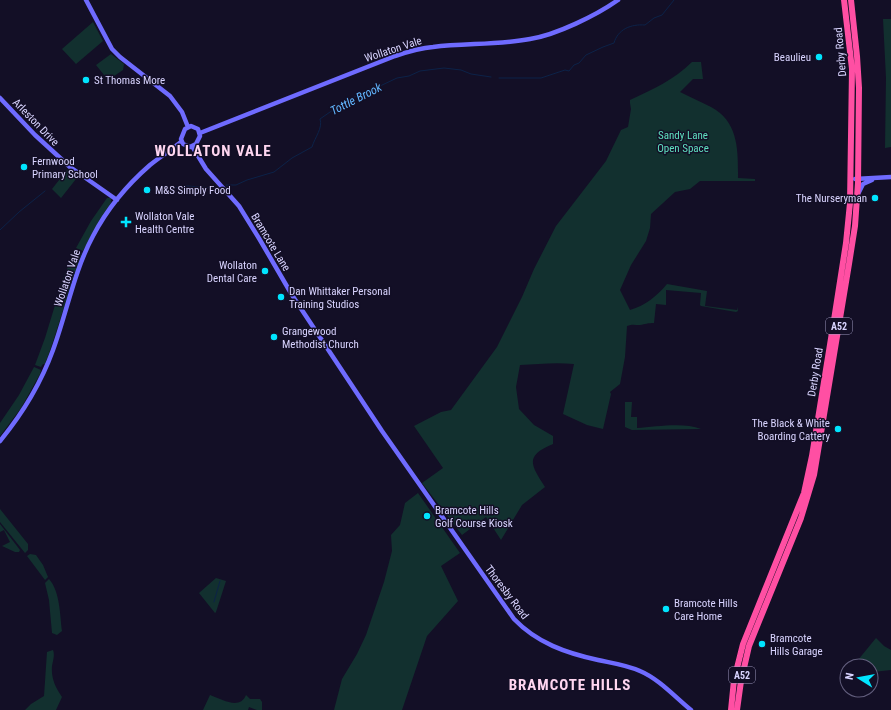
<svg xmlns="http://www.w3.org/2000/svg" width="891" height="710" font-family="'Roboto Condensed',sans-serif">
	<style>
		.green { fill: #12302f }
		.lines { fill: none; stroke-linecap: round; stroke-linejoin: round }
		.stream { stroke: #0c2248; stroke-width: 1 }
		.secondary { stroke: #6f6bff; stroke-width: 4.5 }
		.highway { stroke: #ff4fa3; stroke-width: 6 }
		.poi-dot { fill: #00e5ff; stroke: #130f26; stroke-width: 1.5 }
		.labels { text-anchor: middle; stroke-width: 3; stroke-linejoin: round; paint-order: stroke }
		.shield { fill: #130f26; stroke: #9e99be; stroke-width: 1 }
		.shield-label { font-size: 10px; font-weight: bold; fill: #d9d4ff }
		.street-label { font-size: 11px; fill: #d9d4ff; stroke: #130f26 }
		.poi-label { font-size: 11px; fill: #d9d4ff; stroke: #130f26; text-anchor: start }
		.park-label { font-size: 11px; fill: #5fe0c0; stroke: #130f26 }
		.water-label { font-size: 12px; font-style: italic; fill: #62b6ff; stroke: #130f26 }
		.district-label { font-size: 15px; font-weight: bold; letter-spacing: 1px; fill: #ffd6f0; stroke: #130f26 }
	</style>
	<rect width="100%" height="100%" fill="#130f26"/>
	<path class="green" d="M883 19H891V147L885 148 886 78Z
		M93 22 103 41 76 64 62 49Z
		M111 54 124 64 123 70 108 80 96 65Z
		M692 62H701L703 79H693L680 92C690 97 701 102 711 107 739 122 738 151 738 178L755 179V181H700L690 189 675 192 651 214 650 228 646 241 631 265 620 290 630 310C646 305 656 297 667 284L707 291 705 306 737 310V307L738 311 736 312 701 306 700 305 701 293 666 290V305L656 304 654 323C648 323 645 324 640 325 635 325 632 324 627 326L625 357 620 384 610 392 611 394 603 429 587 425 563 414 574 364C556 362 538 364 520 365L516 387 519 409 534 425 553 436V444C524 456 531 465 545 487L522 505 501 540 486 517 462 535 422 483 443 468 414 426 441 412 451 410 497 347 522 297 534 269 556 226 606 161 621 130 628 127 631 109 630 103V100C653 89 674 80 692 62Z
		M67 170 75 177 76 179 61 198 52 189Z
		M107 198H111V203L100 219 83 251 76 248 91 221Z
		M75 250 82 253C68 289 59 328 45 364H43L41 367 35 365 45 338 63 279Z
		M34 367 41 370 40 374 21 408 0 436V423L19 395Z
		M625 402H632L631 417H637V428C656 427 683 422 701 429L632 430 625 427Z
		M418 493 460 553 441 566 458 601 427 636 402 710H334L342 679 357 654 366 635 384 582 392 551 391 535 400 525 405 503Z
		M0 509 28 544V550L25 553 0 522Z
		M0 524 20 550 19 552H15L2 546 10 542 4 530 0 532Z
		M30 554 36 555 43 565 48 577 45 580 27 556Z
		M216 578 226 581 216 612 215 613 199 593Z
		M49 579C60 591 60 615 62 631L57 635 52 633 49 600 45 583Z
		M876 638 884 646 891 650V670L873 672 871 670V666H866L858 660Z
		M53 650C55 655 53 660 52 666 51 678 55 687 62 697L56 710H25L31 704 44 696 47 652Z
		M210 695C223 700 240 710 246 695L250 699H260L262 702V710H257L249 707 248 710H203Z"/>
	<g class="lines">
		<path class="stream" d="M499 78H541L565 70 569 71 574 65 579 63 586 55 603 47 614 43C618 29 631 24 645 25L654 18 662 15 674 0
			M226 185H236L247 180 274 172 292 158 312 147C315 137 323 128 320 119L340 105 367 90 380 86 397 78 409 76 420 71 444 68 461 70 471 74 491 77
			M166 189 187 186 214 188
			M0 230 19 212 45 191
			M214 602 220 581"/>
		<path class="secondary" d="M86 0 112 49 120 57 170 96 182 112 188 127
			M0 98 35 135 70 167 117 200
			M191 126 198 129 200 136 196 144 190 147 183 144 181 139 185 129Z
			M200 133 395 56C407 52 420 48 433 47 465 43 498 45 530 39 556 35 597 15 618 0
			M192 146 206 169 239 206 260 240 292 295 382 431 514 619C537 643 566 653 598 660 612 663 627 665 640 671 659 679 675 697 691 710
			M855 179 891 177
			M858 194 863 184 872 180
			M0 441C23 413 41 383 53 350 67 312 74 271 93 236 107 209 127 185 150 165 160 157 171 150 181 142"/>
		<path class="highway" d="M731 710 734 680 743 644 804 493 812 456 834 320 846 243 850 203 852 69 844 0
			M737 710 741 681 749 646 801 518 814 475 849 264 855 226 858 183 859 88 857 56 851 0"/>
	</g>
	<g class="poi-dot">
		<circle cx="819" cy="57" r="4"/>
		<circle cx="86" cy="80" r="4"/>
		<circle cx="24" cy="167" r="4"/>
		<circle cx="147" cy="190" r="4"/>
		<circle cx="875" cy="198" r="4"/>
		<path d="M124 216h4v4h4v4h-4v4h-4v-4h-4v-4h4z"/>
		<circle cx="265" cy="271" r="4"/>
		<circle cx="281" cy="297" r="4"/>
		<circle cx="274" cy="337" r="4"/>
		<circle cx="838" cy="429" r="4"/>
		<circle cx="427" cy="516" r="4"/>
		<circle cx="666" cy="609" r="4"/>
		<circle cx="762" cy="644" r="4"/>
	</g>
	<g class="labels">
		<g class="shield">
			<rect x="826" y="318" width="26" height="16" rx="3"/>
			<rect x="729" y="667" width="26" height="16" rx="3"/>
		</g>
		<g class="shield-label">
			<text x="839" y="330">A52</text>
			<text x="742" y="679">A52</text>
		</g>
		<g class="street-label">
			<text transform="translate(393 49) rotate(-18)" y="4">Wollaton Vale</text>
			<text transform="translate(840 52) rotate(-95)" y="4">Derby Road</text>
			<text transform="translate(36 122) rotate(46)" y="4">Arleston Drive</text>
			<text transform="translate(271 242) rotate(59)" y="4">Bramcote Lane</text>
			<text transform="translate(67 278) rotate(-71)" y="4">Wollaton Vale</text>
			<text transform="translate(815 372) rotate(-81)" y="4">Derby Road</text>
			<text transform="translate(507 592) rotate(53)" y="4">Thoresby Road</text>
		</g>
		<g class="poi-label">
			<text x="811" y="61" text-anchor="end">Beaulieu</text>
			<text x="94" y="84">St Thomas More</text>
			<text x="32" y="165">Fernwood<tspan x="32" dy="13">Primary School</tspan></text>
			<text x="155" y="194">M&amp;S Simply Food</text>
			<text x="867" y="202" text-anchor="end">The Nurseryman</text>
			<text x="135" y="220">Wollaton Vale<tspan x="135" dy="13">Health Centre</tspan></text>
			<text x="257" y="269" text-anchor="end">Wollaton<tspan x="257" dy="13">Dental Care</tspan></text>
			<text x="289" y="295">Dan Whittaker Personal<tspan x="289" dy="13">Training Studios</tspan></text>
			<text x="282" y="335">Grangewood<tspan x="282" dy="13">Methodist Church</tspan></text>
			<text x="830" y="427" text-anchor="end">The Black &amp; White<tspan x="830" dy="13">Boarding Cattery</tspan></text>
			<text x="435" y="514">Bramcote Hills<tspan x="435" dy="13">Golf Course Kiosk</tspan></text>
			<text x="674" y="607">Bramcote Hills<tspan x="674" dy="13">Care Home</tspan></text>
			<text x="770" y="642">Bramcote<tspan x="770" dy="13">Hills Garage</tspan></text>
		</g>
		<g class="park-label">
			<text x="683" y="139">Sandy Lane<tspan x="683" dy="13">Open Space</tspan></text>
		</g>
		<g class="water-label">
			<text transform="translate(356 99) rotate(-27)" y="4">Tottle Brook</text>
		</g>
		<g class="district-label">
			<text x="213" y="156">WOLLATON VALE</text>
			<text x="570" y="690">BRAMCOTE HILLS</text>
		</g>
	</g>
	<g transform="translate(859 678) rotate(281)"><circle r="19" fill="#130f26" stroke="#625e7d"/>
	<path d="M0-3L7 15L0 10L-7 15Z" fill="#00e5ff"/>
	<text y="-6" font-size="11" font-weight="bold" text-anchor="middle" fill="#d9d4ff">N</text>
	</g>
</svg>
